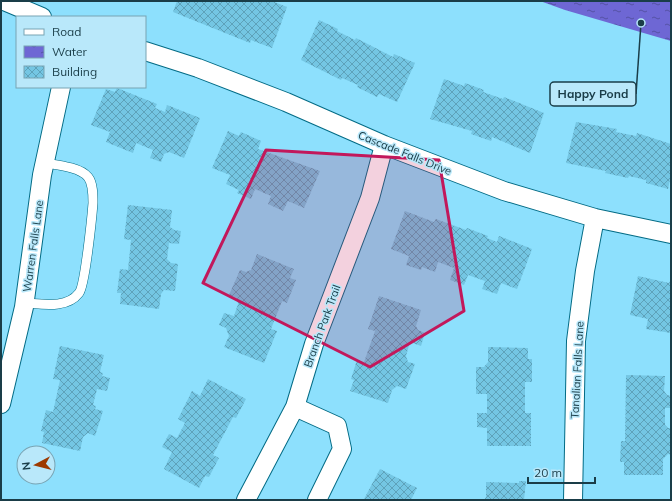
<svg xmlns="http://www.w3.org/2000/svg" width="672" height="501" font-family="Mulish,sans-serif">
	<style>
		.water { fill: url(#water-ripples) }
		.building { fill: url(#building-cross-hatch) }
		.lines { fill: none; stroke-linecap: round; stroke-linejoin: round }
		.service-casing { stroke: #036b85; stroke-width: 10 }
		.minor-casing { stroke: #036b85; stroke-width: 20 }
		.service { stroke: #fff; stroke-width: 9 }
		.minor { stroke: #fff; stroke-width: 18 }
		.marked { fill: #c2185b; fill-opacity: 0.2; stroke: #c2185b; stroke-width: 3; stroke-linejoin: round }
		.labels { text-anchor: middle; stroke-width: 3; stroke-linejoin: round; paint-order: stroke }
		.street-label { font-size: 11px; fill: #1a3d48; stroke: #b9e8fa }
		.leader { fill: none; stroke: #1a3d48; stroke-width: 1.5 }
		.callout-dot { fill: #1a3d48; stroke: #b9e8fa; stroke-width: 1.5 }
		.callout { fill: #b9e8fa; stroke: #1a3d48; stroke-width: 1.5 }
		.callout-label { font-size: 12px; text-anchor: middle; font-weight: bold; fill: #1a3d48 }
	</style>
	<defs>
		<pattern id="water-ripples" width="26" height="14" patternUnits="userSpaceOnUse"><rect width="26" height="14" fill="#6e67d4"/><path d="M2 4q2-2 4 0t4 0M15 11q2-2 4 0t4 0" fill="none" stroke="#5452a4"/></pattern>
		<pattern id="building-cross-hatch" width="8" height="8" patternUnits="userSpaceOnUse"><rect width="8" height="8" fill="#74c6e3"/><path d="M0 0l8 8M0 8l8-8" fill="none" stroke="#5ea2ba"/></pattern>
	</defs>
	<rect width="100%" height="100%" fill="#8de0fd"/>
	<path class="water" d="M540 1H671V41L565 10Z"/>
	<path class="building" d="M177 1H272L287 7 272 48 251 40 250 43 173 12Z
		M319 20 338 29 337 31 355 40 356 38 393 57 394 54 415 63 397 102 379 94 377 97 357 87 358 85 342 78 341 80 301 60Z
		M444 79 464 86 465 83 484 90 483 92 503 99 504 97 544 113 530 153 492 137 491 141 471 134 472 131 430 119Z
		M117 88 157 104 155 108 165 112 167 105 200 118 184 158 169 152 164 154 161 162 150 158 153 150 136 143 133 153 106 142 110 132 91 125 106 89 115 92Z
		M576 122 617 129 616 132 636 136 637 133 671 144V175L668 189 646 183V180L629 176 628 178 605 173 606 171 566 163Z
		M228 131 239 136 241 132 261 141 258 149 320 171 304 208 288 201 283 211 268 204 271 196 255 189 251 199 237 193 239 190 226 184 230 175 212 168Z
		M128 205 172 210 170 227 174 230 181 231 179 244 169 243 167 259 171 263 178 264 175 291 164 290 161 294 159 309 120 304 121 293H117L120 269 128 270 131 240 124 239Z
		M405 211 434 222 436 219 466 230 467 228 488 236 487 238 497 242 499 236 532 249 517 289 501 283 497 294 482 289 485 281 468 275 464 285 450 280 454 268 438 262 435 272 422 267 421 270 406 265 409 256 391 249Z
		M257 254 294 269 290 278 296 280 287 303 282 301 271 329 277 331 264 363 224 347 229 336 226 328 219 325 224 313 234 316 238 304 237 298 229 295 240 270 246 272 251 270Z
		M638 276 669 283 671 279V333L646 329 648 319 630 315Z
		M379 296 421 310 416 326 418 330 425 333 421 346 410 342 406 356 408 362 415 364 406 389 397 386 392 390 388 403 350 391 354 380 351 379 357 360 364 362 375 331 368 329Z
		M60 346 104 355 100 372 103 373 102 376 110 378 107 391 97 389 93 405 96 406 95 409 103 411 95 436 88 433 83 437 80 451 42 443 44 432 41 431 46 410 53 412 60 380 53 379Z
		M488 347 528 348V359H532V382H525V413H531V446H487V428L477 427V413H487V394H476V367H484L488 362Z
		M626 375 665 376 664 391 667 395 671 396V408H665V425L668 428H671V455L668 454 663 459V475H624V462H620L621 441H625Z
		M208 379 246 399 236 418 233 417 213 455 219 458 209 477 205 476 199 488 164 469 172 452 162 447 169 434 177 438 185 423 178 419 192 391 200 396Z
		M380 469 417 488 411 500H367L364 499Z
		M519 481H526L524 500H484L486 497V482L519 483Z"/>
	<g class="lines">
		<defs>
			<path id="service" d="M25 303C42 304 67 309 79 293 85 286 92 216 93 203 93 195 93 183 88 177 80 167 57 165 45 163"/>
			<path id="minor" d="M4 1 42 17
				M145 51 198 68 286 102 384 145 504 191 595 218 671 234
				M1 404 24 307 42 175 61 87
				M295 407 337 426 342 449 317 500
				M246 500 295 407 314 344 370 198 384 145
				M573 500 576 341 585 271 595 218"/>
		</defs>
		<use href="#service" class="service-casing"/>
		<use href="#minor" class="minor-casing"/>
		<use href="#service" class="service"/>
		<use href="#minor" class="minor"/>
	</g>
	<path class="marked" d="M266 150 439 160 464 311 370 367 203 283Z"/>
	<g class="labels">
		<g class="street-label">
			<text transform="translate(405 153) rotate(22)" y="4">Cascade Falls Drive</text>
			<text transform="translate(33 246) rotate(-82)" y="4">Warren Falls Lane</text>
			<text transform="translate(322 326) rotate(-70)" y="4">Branch Park Trail</text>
			<text transform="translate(577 370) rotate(-87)" y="4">Tanalian Falls Lane</text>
		</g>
	</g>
	<path class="leader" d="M641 23L636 94"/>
	<circle class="callout-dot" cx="641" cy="23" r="4"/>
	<rect class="callout" x="550" y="82" width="86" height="24" rx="4"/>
	<g class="callout-label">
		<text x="593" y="98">Happy Pond</text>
	</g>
	<rect width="672" height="501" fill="none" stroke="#1a3d48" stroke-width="4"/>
	<rect x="16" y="16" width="130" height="72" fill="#b9e8fa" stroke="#79a4b3"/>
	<rect x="24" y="29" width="20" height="6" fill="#ffffff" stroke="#79a4b3"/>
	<text x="52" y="36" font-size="12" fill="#1a3d48">Road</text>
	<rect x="24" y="46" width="20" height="12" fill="url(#water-ripples)" stroke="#79a4b3"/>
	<text x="52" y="56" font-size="12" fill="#1a3d48">Water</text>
	<rect x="24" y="66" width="20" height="12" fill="url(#building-cross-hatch)" stroke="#79a4b3"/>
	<text x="52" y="76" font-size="12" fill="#1a3d48">Building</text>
	<g transform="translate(36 465) rotate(263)"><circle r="19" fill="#b9e8fa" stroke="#79a4b3"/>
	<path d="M0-3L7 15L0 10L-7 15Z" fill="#9d3a00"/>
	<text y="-6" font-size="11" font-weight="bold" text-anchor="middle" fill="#1a3d48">N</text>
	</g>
	<path d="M528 477v6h67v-6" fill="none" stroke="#1a3d48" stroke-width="2"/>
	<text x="534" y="477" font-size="12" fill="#1a3d48" stroke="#b9e8fa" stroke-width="3" paint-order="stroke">20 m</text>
</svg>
